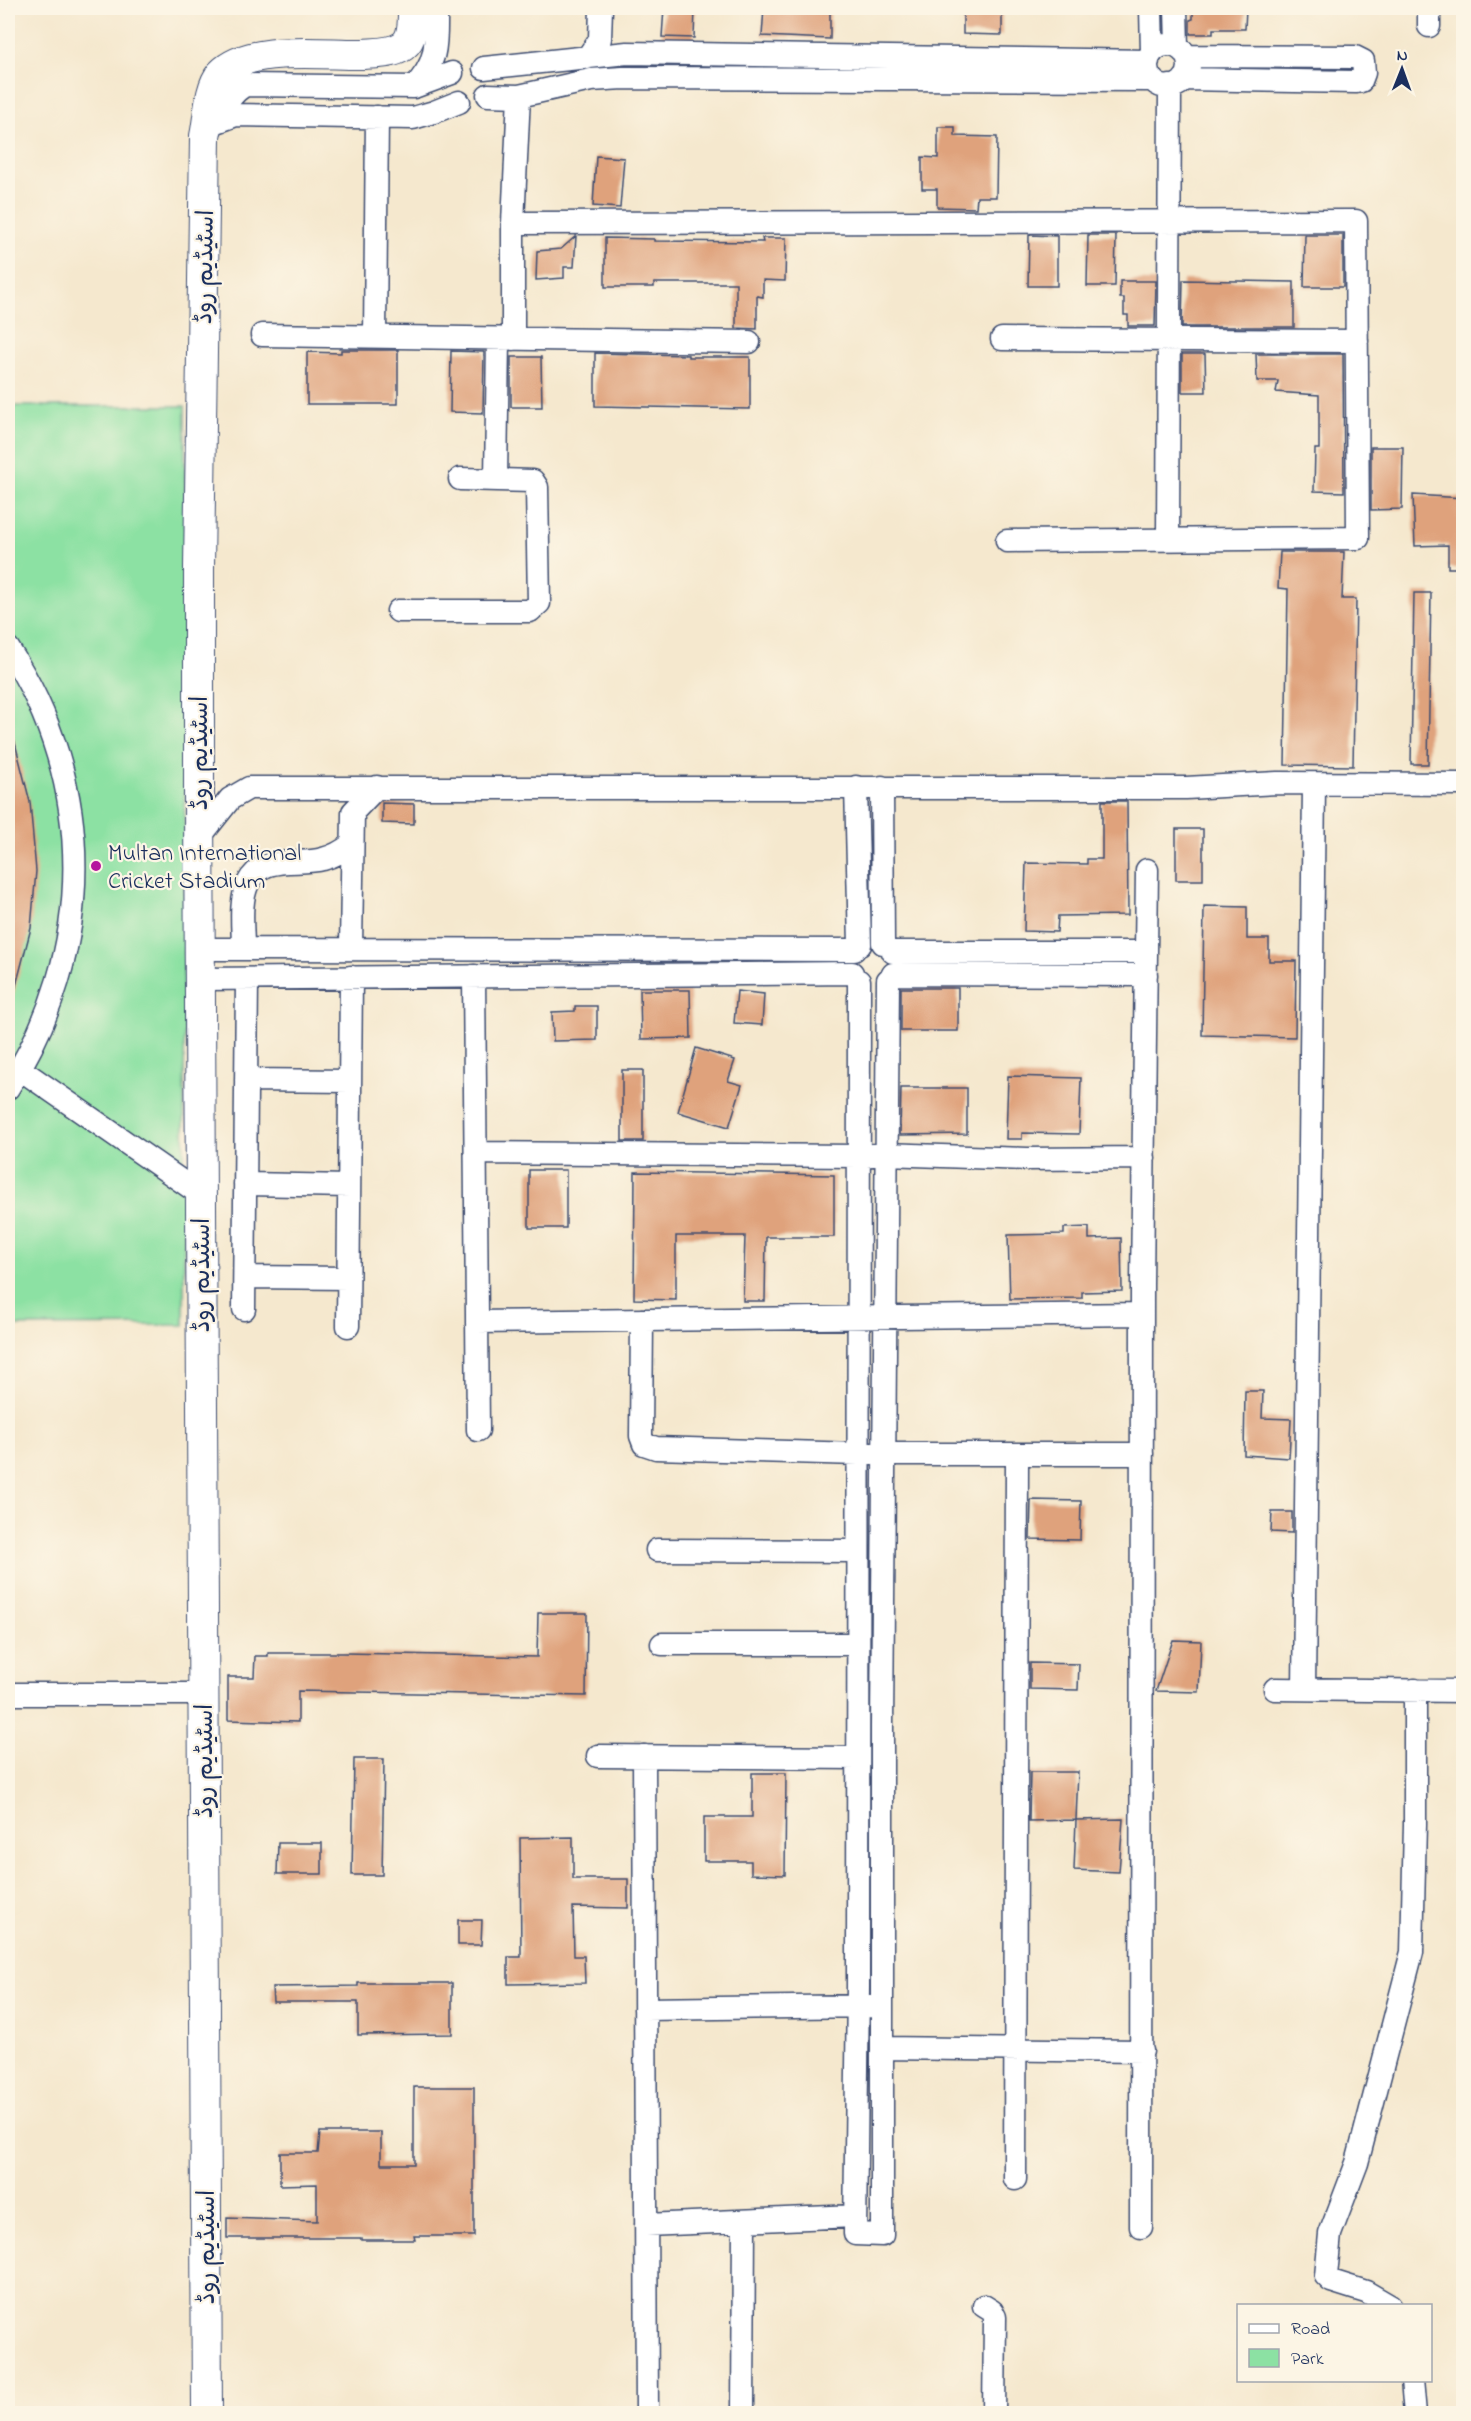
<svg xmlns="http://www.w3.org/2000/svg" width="1471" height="2421" font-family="'Indie Flower','Playpen Sans Arabic',sans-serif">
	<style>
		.green { fill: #8ce1a3; stroke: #548880; stroke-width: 1.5 }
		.building { fill: #dfa27c }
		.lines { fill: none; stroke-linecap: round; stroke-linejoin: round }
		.minor-casing { stroke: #3c4b6f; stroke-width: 25 }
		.major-casing { stroke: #3c4b6f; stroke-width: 32 }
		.minor { stroke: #fff; stroke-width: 22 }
		.major { stroke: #fff; stroke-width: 30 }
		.poi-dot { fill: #b5179e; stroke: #fcf5e5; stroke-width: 2 }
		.labels { text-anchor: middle; stroke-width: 4.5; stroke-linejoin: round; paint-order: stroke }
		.street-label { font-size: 24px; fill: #1b2f5e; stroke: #fcf5e5 }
		.poi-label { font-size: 24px; fill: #1b2f5e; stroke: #fcf5e5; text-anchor: start }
	</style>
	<rect width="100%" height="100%" fill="#fcf5e5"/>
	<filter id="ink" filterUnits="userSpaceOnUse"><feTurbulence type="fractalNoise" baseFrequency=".0167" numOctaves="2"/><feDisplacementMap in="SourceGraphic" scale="12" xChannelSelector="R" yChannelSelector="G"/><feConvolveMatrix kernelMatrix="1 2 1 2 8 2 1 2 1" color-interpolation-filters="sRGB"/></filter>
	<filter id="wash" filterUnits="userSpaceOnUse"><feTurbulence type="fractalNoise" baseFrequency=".008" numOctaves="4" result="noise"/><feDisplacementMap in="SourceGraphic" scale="24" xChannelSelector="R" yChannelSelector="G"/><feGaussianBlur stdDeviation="1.35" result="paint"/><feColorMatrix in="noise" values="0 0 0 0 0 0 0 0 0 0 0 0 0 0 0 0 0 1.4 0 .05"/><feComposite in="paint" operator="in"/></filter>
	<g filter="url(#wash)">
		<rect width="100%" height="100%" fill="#f5e8ce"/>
		<path class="green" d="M8 406H185L184 1325 8 1326Z"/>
		<g id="blocks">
			<path class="building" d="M664 8H695L694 38 662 37Z
				M764 8H830V39L762 36Z
				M963 8H1002V35L963 34Z
				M1193 8H1246L1245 29H1213V34H1190V20L1193 19Z
				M938 127H955V136L997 137 996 197H977L976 208 937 207V189H922V157L938 158Z
				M596 156 624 158 620 208 593 206Z
				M1029 235 1057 236V286H1028Z
				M1088 235H1116L1115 286H1087Z
				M1305 235H1343V287H1304Z
				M576 236 574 267H564V278L536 280 537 251 561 249Z
				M605 238 654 239V241L763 242 762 238H786L785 281 763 280V297L757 296V329L736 328V283H654V287H605Z
				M1183 280 1294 282V327H1182Z
				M1120 281H1156L1155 326H1128V315H1124V298H1120Z
				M341 350H398V404H307V352L341 353Z
				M451 351 484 352 483 413 450 412Z
				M595 353 688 355V357H750V409L595 406Z
				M1182 354H1205L1206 392H1182Z
				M1256 354H1343L1344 492 1314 491 1315 449H1319V395L1276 392 1278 381H1257Z
				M511 357H541L542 407H511Z
				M1371 447H1403L1402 509 1371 510Z
				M1413 495 1464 498V568H1448V545L1415 546Z
				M1280 552H1344L1342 599H1356L1353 766 1285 765 1288 589 1278 588Z
				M1414 593H1431L1428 764H1411Z
				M13 735 30 802 36 871 31 928 12 1001H8V736Z
				M1102 801H1127L1128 915 1058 916 1057 932 1024 931 1026 863 1087 864V859H1102Z
				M382 803 414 804V824L382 823Z
				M1176 829H1203V880H1176Z
				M1204 906 1247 907V939H1269V961H1296L1295 1037 1202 1035Z
				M901 988H958V1031H901Z
				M640 990H690L691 1038 641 1039Z
				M737 991 764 994 762 1025 734 1023Z
				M575 1006H597V1040L553 1041 552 1012 575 1011Z
				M696 1048 735 1060 728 1081 742 1085 729 1127 678 1112Z
				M622 1070H643V1141H622Z
				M1008 1076 1081 1078 1079 1134 1022 1133V1139H1006Z
				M901 1088H967V1134L900 1135Z
				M529 1170H566V1228H529Z
				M635 1172 834 1175V1237H766L765 1301H743L745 1236H676V1300L634 1299Z
				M1089 1227V1239L1121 1238 1122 1291 1082 1292V1298L1010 1299 1008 1235 1064 1234V1228Z
				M1245 1391H1263L1262 1418 1291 1419 1289 1458 1244 1455Z
				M1031 1500 1081 1501 1080 1540 1030 1539Z
				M1272 1512H1292V1533L1271 1532Z
				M538 1613H587L586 1696 298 1691V1722L228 1720V1677H254L255 1656H268V1653H345L537 1657Z
				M1173 1640 1201 1641 1199 1692 1156 1691Z
				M1030 1663 1079 1664 1078 1690 1030 1689Z
				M354 1759H384L382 1875H352Z
				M1030 1772H1078L1076 1820 1123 1819 1119 1872 1074 1870 1076 1820 1029 1821Z
				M752 1773H786L785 1875 751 1874V1861H704V1817H752Z
				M573 1837V1879H628V1908L573 1907 574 1956H584L585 1983 508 1984V1957H521L520 1838Z
				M278 1843H322V1874H277Z
				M458 1920H482L481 1945H458Z
				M358 1983H452V2034L358 2035V2002H273L272 1987 358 1986Z
				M414 2087H474V2236H414L415 2240H361V2238H227V2218L317 2221V2184L280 2185V2153H318L320 2132H381V2164H414Z"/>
		</g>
	</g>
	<g filter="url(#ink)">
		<use href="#blocks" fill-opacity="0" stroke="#3c4b6f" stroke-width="1.5"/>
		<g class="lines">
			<defs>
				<path id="minor" d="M1151 8 1152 53
					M1176 8 1177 47
					M1429 26V8
					M1147 66a21 21 0 1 1 42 0a21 21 0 1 1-42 0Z
					M587 58 600 39 601 8
					M484 68 627 53 1148 61
					M1184 79 1356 82 1361 81 1364 73 1363 61 1355 57 1186 56
					M414 87C439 62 436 41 436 8
					M488 95 519 96 591 80 623 78 1153 80
					M217 122 236 115 413 118 434 112 459 102
					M206 135C219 119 228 93 246 85L414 87 452 73
					M513 223 1356 221 1358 538 1007 541
					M262 335 749 342
					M375 336 377 117
					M513 339V223L519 96
					M1002 339 1357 341
					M496 479 498 339
					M1168 539 1170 86
					M398 611H530L539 603 537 487 533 481 460 479
					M8 648C97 784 96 952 8 1088
					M856 787 860 945
					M882 787 883 943
					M199 838 230 799 249 788H1186L1277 783 1464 784
					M243 948C243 928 239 902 248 883 263 853 298 866 323 859 335 856 343 851 352 844
					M351 948 353 812 377 787
					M201 949 854 950
					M893 952H1146
					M893 974 1146 975
					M474 976 478 1430
					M201 979 852 973
					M859 981 858 1986 855 2234 882 2235V1727L888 980
					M20 1069 200 1194
					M246 1080 350 1081
					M476 1153 859 1156 886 1154 1027 1159 1144 1158
					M245 1184 349 1186
					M245 1277 348 1278
					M244 1309 247 979
					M642 1320 641 1436 644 1444 656 1448 858 1454H1142
					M477 1322 1142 1314
					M348 1326 351 977
					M657 1550 858 1551
					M662 1644H858
					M1275 1689 1464 1691
					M1304 1689 1314 785
					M8 1694H204
					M598 1756 858 1758
					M644 1756 647 2414
					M645 2009 871 2006
					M882 2048 1142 2051
					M1015 2179 1017 1454
					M646 2225 855 2216
					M1141 2227 1142 1285 1147 870
					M984 2306 992 2311 995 2317 994 2414
					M1390 2306 1366 2292 1331 2281 1326 2276 1330 2234 1357 2163 1412 1952 1415 1824V1690
					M1412 2380 1415 2414
					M743 2414 744 2221"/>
				<path id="major" d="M207 2414 199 802V569L205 136C209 118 209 88 221 74 249 44 325 55 363 54 375 53 392 54 403 46 414 38 413 19 413 8"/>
			</defs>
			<use href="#minor" class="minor-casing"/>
			<use href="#major" class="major-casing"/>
			<use href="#minor" class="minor"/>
			<use href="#major" class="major"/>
		</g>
	</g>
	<circle class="poi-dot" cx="96" cy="866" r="6"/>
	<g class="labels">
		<g class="street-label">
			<text transform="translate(204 267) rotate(-89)" y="8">اسٹیڈیم روڈ</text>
			<text transform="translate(199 753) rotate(-90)" y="8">اسٹیڈیم روڈ</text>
			<text transform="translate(201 1275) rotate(-90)" y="8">اسٹیڈیم روڈ</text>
			<text transform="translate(204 1761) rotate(-90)" y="8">اسٹیڈیم روڈ</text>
			<text transform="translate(206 2247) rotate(-90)" y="8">اسٹیڈیم روڈ</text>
		</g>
		<g class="poi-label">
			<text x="108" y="860">Multan International<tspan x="108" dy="28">Cricket Stadium</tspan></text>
		</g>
	</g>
	<rect width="1471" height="2421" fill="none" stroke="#fcf5e5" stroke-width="30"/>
	<rect x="1237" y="2304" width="195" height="78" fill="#fcf5e5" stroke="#a2a6af" stroke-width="1.5"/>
	<rect x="1249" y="2324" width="30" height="9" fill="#ffffff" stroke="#a2a6af" stroke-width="1.5"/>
	<text x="1291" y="2334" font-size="18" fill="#1b2f5e">Road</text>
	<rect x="1249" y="2349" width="30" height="18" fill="#8ce1a3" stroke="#a2a6af" stroke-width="1.5"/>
	<text x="1291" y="2364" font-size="18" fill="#1b2f5e">Park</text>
	<g transform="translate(1402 69) rotate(1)" stroke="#fcf5e5" stroke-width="4.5" paint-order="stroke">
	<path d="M0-4.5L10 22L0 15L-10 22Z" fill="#1b2f5e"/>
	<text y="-9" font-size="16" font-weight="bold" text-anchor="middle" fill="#1b2f5e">N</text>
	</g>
</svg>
